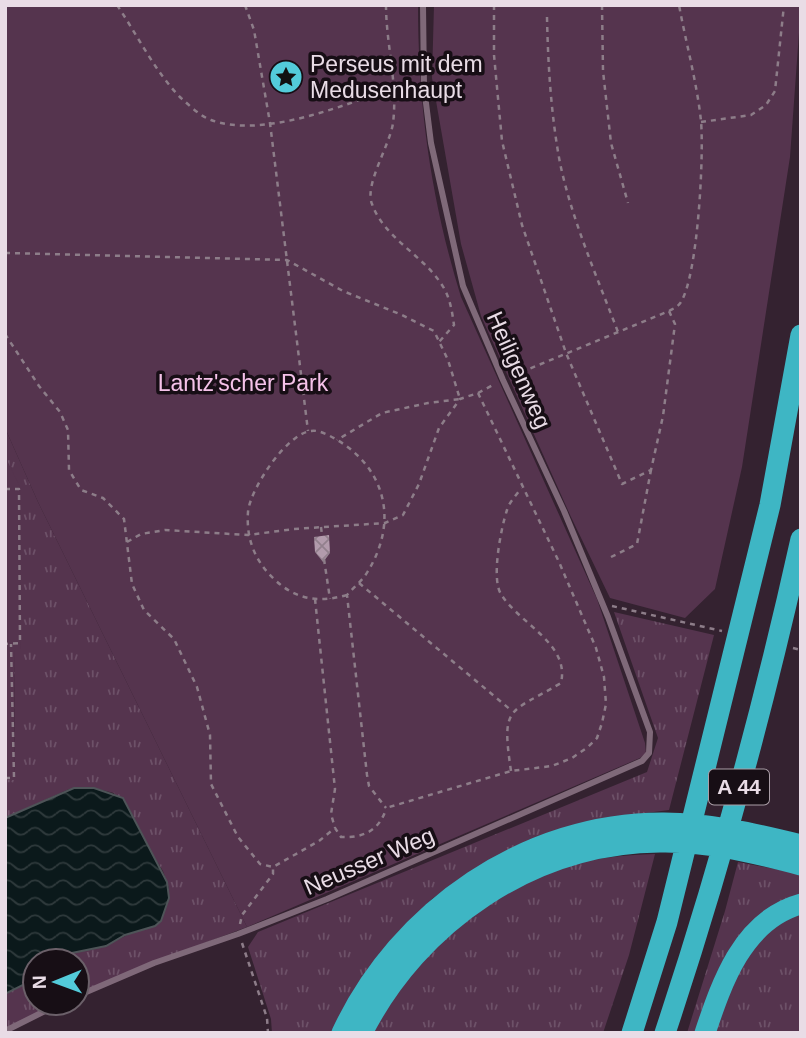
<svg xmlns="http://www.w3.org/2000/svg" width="806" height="1038" font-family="Arial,sans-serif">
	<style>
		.grass { fill: url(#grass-tufts) }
		.green { fill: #55344e }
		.water { fill: url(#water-waves); stroke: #4e5458; stroke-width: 2 }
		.building { fill: url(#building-cross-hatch) }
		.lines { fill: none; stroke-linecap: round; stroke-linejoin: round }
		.path { stroke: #8d7d89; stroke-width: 2.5; stroke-dasharray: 5 5; stroke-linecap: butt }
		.lane { stroke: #7f6979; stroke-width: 6 }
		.highway { stroke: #3eb6c4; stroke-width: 21 }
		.labels { text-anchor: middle; stroke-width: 7; stroke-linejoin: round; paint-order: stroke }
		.shield { fill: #170e15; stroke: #aa9ea7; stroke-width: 2 }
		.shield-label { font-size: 21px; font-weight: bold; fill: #e9dce6 }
		.poi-label { font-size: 23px; fill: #e9dce6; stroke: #170e15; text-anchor: start }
		.street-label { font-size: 23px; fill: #e9dce6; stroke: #170e15 }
		.park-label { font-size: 23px; fill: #f5c2e9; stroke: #170e15 }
	</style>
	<defs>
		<pattern id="grass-tufts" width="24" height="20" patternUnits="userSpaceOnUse" patternTransform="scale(1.75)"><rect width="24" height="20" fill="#55344e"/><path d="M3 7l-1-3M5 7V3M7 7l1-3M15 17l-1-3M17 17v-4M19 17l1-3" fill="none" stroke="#6d5168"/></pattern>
		<pattern id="water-waves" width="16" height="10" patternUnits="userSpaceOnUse" patternTransform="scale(1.75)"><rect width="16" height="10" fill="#0b191b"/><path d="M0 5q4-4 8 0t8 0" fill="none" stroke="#2f3a3c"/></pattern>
		<pattern id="building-cross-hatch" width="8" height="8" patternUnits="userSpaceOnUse" patternTransform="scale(1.75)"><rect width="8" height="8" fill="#b29bac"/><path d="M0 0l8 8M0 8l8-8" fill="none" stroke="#92808d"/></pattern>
	</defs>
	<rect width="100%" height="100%" fill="#342230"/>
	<path class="grass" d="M5 428 38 502 247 927 154 962 77 995V961H61L72 953 106 946 137 930 169 888 163 871 114 793 94 788 69 789 5 818V780H15L14 649H21L5 487Z
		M614 612 714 635 669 810 607 818 496 857 433 898 395 936 332 1033H272L271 1019 248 947 258 932 647 772 658 738Z
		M655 854 629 955 603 1033H372C408 960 484 894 560 868 591 858 623 855 655 854Z
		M738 862 801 874V1033H687L725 911Z
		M35 979V1003H58L5 1029V994Z"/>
	<path class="green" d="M5 5H418C418 106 431 200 461 297L597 599 645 743 646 753 640 758 247 927 38 502 5 428Z
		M434 5H801L790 157 742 467 715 589 685 618 610 598 571 517 481 316 461 244 432 78Z
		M5 456 20 487 21 649H14L15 780H5Z"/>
	<path class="water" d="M74 788H94L123 798 167 882 169 898 161 921 155 926 125 935 106 946 72 953 61 961H35V979L5 994V818Z"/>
	<path class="building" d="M329 535 330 553 323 562 315 552 314 537Z"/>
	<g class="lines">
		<path class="path" d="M117 5C138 36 155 72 181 98 190 106 200 116 211 120 263 139 344 105 393 88
			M245 5 254 30 270 123 308 431
			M386 5C386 44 398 84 393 123 390 145 364 185 372 204 384 238 423 255 442 285 450 297 452 311 454 325L439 342
			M494 5V55L502 141 522 225 566 353 622 484 651 470 663 416 675 324 669 311
			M602 5 603 71 611 143 628 203
			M547 17C548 65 551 115 560 163 572 220 597 277 618 332
			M701 122 751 115 766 105 775 91 784 5
			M5 253 287 260 343 291 402 315 434 331 448 360 460 399 428 403 382 413 337 440
			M5 334 39 386 60 412 68 430 69 470 81 490 103 498 124 519 132 584 144 610 174 639 197 687 210 735 211 784 238 837 260 864 273 867 319 841 335 828 341 837C363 838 379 831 386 809
			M512 376 669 311C674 308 678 307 681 302 698 274 704 156 701 121 697 83 686 43 679 5
			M478 393 493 385
			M5 489H19L20 643 5 644
			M321 527 322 535
			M127 542 141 534 165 530 248 535 294 529 385 523 403 515 419 484 439 428 460 399 478 393 559 562 596 648 604 677 606 704 602 723 597 738 588 747 572 758 552 766 511 771 386 808
			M611 557 637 544 651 470
			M324 559 330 599
			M359 583 512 711
			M347 595C318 603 296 600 274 579 255 561 246 539 248 512 250 489 287 433 311 431 316 430 321 432 326 434 383 461 401 517 368 571 363 580 354 587 347 595L367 775 369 786 386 808
			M315 599 335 789 331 814 335 828
			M612 606 722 631
			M793 648 801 650
			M511 771C501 704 509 714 561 683 570 643 519 624 501 594 491 579 501 528 507 510 509 502 517 495 521 488
			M5 778H14L11 644
			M240 924 242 915 273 874V867
			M242 943 267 1018 268 1033"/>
		<path class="lane" d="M77 996 154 963 238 934 327 899 642 761 649 753 650 732 608 617 564 511 503 380 463 286 431 143 424 87 423 5
			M5 1031 61 1003"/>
		<path class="highway" d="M342 1033C399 910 527 822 664 823 710 823 756 834 801 845
			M362 1033C419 921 533 843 660 842 708 841 755 853 801 865
			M632 1033 667 922 770 505 801 335
			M665 1033C719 871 764 706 801 539
			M705 1033C722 982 743 920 801 904"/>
	</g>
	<defs>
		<symbol id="sight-disc" viewBox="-11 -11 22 22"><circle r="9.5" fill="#53cbda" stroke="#170e15"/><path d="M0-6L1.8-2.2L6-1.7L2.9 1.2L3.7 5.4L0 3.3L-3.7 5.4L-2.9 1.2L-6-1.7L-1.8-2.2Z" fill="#111"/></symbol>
	</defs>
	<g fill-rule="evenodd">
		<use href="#sight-disc" x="267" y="58" width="38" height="38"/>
	</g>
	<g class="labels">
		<rect class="shield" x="709" y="769.5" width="60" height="35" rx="5"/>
		<g class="shield-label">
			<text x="739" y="794">A 44</text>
		</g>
		<g class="poi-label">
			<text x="310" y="72">Perseus mit dem<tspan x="310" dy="26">Medusenhaupt</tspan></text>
		</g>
		<g class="street-label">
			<text transform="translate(519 370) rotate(66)" y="8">Heiligenweg</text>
			<text transform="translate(369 861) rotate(-23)" y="8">Neusser Weg</text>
		</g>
		<g class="park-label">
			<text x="243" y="391">Lantz'scher Park</text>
		</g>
	</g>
	<rect width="806" height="1038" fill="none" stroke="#e9dce6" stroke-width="14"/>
	<g transform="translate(56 982) rotate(269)"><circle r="33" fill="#170e15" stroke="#6b6069" stroke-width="2"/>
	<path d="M0-5L12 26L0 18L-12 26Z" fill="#53cbda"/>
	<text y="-10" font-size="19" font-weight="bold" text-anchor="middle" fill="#e9dce6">N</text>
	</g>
</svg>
